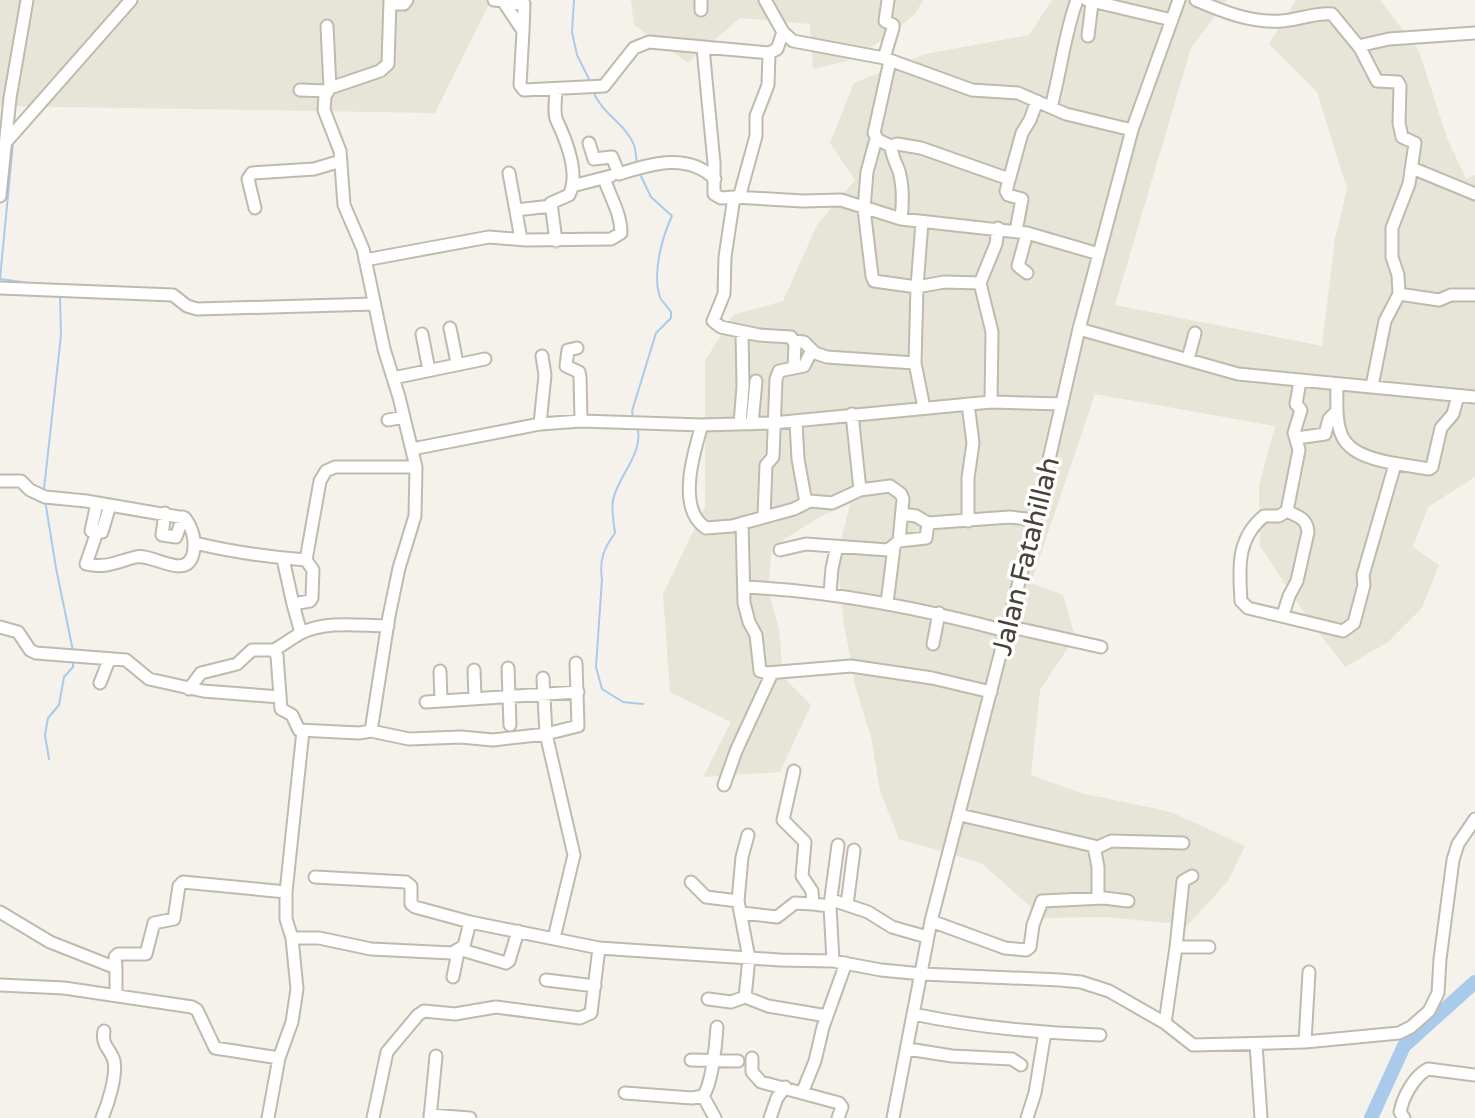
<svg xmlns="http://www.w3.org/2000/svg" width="1475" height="1118" font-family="'Varela Round',sans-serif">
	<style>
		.residential { fill: #e7e4d8 }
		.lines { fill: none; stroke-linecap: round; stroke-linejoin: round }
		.stream { stroke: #aacaec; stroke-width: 2 }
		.river { stroke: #aacaec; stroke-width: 14 }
		.minor-casing { stroke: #bfbaad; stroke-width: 15 }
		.minor { stroke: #fff; stroke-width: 11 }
		.labels { text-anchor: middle; stroke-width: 7; stroke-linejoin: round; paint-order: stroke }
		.street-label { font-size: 28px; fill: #474338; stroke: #fff }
	</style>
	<rect width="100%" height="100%" fill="#f4f2ea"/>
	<path class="residential" d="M0 0H491L435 113 0 106Z
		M631 0H923L915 14 883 40 847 61 813 69 810 24 740 18 688 63 634 25Z
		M1052 0H1227L1191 48 1115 305 1322 346 1335 238 1347 189 1317 92 1269 44 1296 0H1380L1419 51 1447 138 1466 179 1475 175V477L1428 507 1413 547 1439 565 1422 608 1388 642 1345 667 1307 617 1260 546 1259 486 1275 426 1095 394 1031 583 1063 595 1075 637 1040 690 1031 775 1081 793 1171 812 1245 846 1228 881 1188 925 1106 917 1043 918 981 863 899 839 880 791 871 737 856 689 844 624 837 557 850 504 821 516 772 547 768 590 779 629 783 677 811 705 780 772 703 777 731 722 670 692 663 594 705 507V361L733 315 783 301 817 225 855 180 830 143 854 83 925 54 1029 35Z"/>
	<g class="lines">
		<path class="stream" d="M574 0 572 32 577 55 590 81
			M69 78 86 59
			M593 91C601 113 626 124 634 145 636 151 636 159 637 165
			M13 143 0 279 37 284
			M633 417 632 411 656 333 671 318V312C668 307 662 302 660 297 652 274 662 237 672 216L651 197 639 172
			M637 426C645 453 618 475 613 500 611 510 614 523 615 533 604 548 599 560 602 579L596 667 602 689 623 702 643 704
			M44 489 61 335 60 297
			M45 500 56 568 73 651
			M49 759 45 735 48 718 59 705 64 677 73 667V661"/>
		<path class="river" d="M1371 1118 1404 1046 1475 982"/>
		<defs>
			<path id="minor" d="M494 0 503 1 523 31 520 85 524 90 604 86 634 48 649 42 769 53
				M765 0 783 32 793 41 884 58 972 90 1018 93 1066 114 1132 130
				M1087 0 1172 20
				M1196 0C1224 12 1251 23 1282 21 1298 20 1317 12 1332 14L1360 48 1377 81 1398 82 1400 86 1399 123 1402 137 1415 143 1409 184 1392 228V257L1398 275 1399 294 1439 300 1451 295H1475
				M502 1 524 4 523 31
				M390 4H404L407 0
				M701 10V0
				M327 26 330 88
				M1088 36 1092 3
				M1358 46 1389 39 1475 33
				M703 48 714 163V194L721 198 734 197
				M884 58 893 28V25L885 21 888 0
				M890 61 874 133 878 140 891 146C892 157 895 161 899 171 903 186 903 203 901 219
				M300 90 327 91
				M1051 107C1061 71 1064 35 1077 0
				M876 139 867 172 864 209 872 276 874 281 917 287 922 222
				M6 142 131 0
				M589 143 594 159 612 157 619 174C651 164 687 152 715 179
				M891 146 897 144 921 148 1009 179
				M1412 168 1475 194
				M509 173 521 239
				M572 186 611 176
				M0 196 10 98 27 0
				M739 198 756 136V116L768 85 769 53 777 49 783 32
				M255 208 248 179 252 173 314 169 341 161
				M516 210 551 206
				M998 228 996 244 980 283 944 282 917 287 915 363 827 357 815 353 804 342 793 341 791 337 759 335 721 327 713 321 724 294 725 257 734 197 803 201 841 200 901 219 1027 233 1099 254
				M1016 231 1022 199 1008 195 1006 191 1022 133 1030 120 1037 101
				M556 241 551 203 569 195C580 174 566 140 557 121 553 113 556 98 556 89
				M365 260 489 237 526 240 611 239 621 233C621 213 610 197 604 178
				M1027 273 1018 266 1027 233
				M980 283 992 332 991 402
				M0 288 173 295 187 306 197 309 374 304
				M450 328 457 363
				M1079 329 1238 374 1475 397
				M422 334 429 370
				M577 348 568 350 566 366 579 372 580 377 581 421
				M1188 359 1195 333
				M915 363 924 408
				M794 368 804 366 812 350
				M393 378 485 359
				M1300 381 1296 404 1301 410 1294 433 1299 450 1287 511 1279 516H1264C1236 539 1239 569 1241 601L1248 608 1343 631 1354 623 1364 585 1363 575 1394 468 1392 463C1336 452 1336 434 1337 384
				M1372 386 1385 321 1399 294
				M968 404 973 443 968 478V521
				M852 414 860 490 890 486 901 494 903 499 899 541
				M388 420 404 417
				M796 422 798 459 806 503
				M540 424 545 375 542 356
				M740 424 743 386 742 332
				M752 424 756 381
				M702 425C694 451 676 509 706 528L732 526 794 509 810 501 832 503 860 490
				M1297 438 1325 434 1329 419 1337 411
				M412 449 540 424 581 421 702 425 773 423 991 402 1062 404
				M1392 463 1429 469 1432 467 1441 428 1453 414 1458 396
				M0 481H21L30 490 45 497 86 501 185 518C193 529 196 541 193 554 186 581 153 553 136 557 119 561 106 569 86 564L97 532 91 531 97 503
				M165 513 162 535 176 537 183 517
				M902 514 916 516 928 523
				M764 517 766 465 773 457 776 379 779 371 794 368 795 342
				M742 523 744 603 749 622 756 635 760 671 767 673 851 666 932 678 991 692
				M97 532H102L110 505
				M195 543C232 552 268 557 306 560L320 481 326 471 335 467H416
				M780 550 806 544 888 550 899 541 926 538 928 523 1010 517 1035 520
				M283 559 293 604
				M744 587C834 591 920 608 1006 631
				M830 593 832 568 837 546
				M887 603 894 547
				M1283 615 1289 596 1297 581 1308 532C1307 518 1298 517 1287 511
				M1007 626 1101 647
				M0 627 18 632 30 650 36 653 126 660 149 679 203 691 280 697
				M301 633 293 604 310 601 312 598 313 570 306 560
				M933 644 939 613
				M274 650C283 645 292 638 301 633 328 620 360 626 388 626
				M508 668 510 725
				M474 670 475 698
				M440 671 441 700
				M543 678 546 734 574 855 554 938
				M100 683 109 660
				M189 689 201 673 237 664 252 650H274L277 656 281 709 292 715 299 730 359 733 371 731 409 739 461 737 493 740 546 734 578 726 576 663
				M426 702 578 692
				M371 731 389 616 399 568 415 516 416 467 399 397 384 349 363 249 344 205 340 151 324 110 325 96 330 88 380 71 388 64 390 0
				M794 771 783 820 805 842 802 876 812 891 813 904 830 906 833 961
				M724 785 736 751 772 673
				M960 815 1094 846 1098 867V898
				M748 835 742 857 738 901 749 958 745 997 768 1006 827 1016
				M1096 848 1111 841 1183 843
				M315 877 406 882 411 886V904L415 907 470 922 599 948 780 960 833 961 881 970 922 974 1060 980 1081 982 1109 991 1165 1023 1193 1045 1305 1042 1399 1033 1411 1027 1429 1011 1438 993 1440 959 1453 860 1458 844 1475 819
				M691 882 706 897 738 901
				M832 900 868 912 892 927 927 937
				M830 905 838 845
				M847 905 854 850
				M0 912 50 942 116 968V995
				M742 913 777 917 795 903 813 904
				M931 921 1005 948 1026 950 1030 947 1033 925 1042 901 1104 898 1128 901
				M292 938H319L371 949 452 953 464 946 470 922
				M1176 947 1183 881 1192 876
				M462 950 506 963 509 961 518 931
				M116 968 115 957 118 954H146L154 923 174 919 179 886 183 882 286 892
				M453 977 458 952
				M546 980 595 986
				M0 985 64 988 192 1007 197 1010 215 1048 279 1058
				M708 999 731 1002 745 997
				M913 1014C975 1027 1038 1033 1100 1035
				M1165 1023 1176 947H1209
				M1305 1042 1309 972
				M1256 1044 1261 1118
				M908 1049 952 1056 1012 1059 1021 1065
				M752 1058V1072L761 1082 839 1103 842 1107 838 1118
				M691 1060 738 1061
				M625 1093 692 1098 703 1096 715 1118
				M802 1093 815 1061 823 1027 846 963
				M703 1096C712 1084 716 1044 717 1027
				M430 1115 470 1118
				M102 1118C108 1104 117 1076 114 1061 111 1049 101 1046 104 1031
				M268 1118 279 1058 292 1022 297 989 292 938 286 919V892L303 731
				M373 1118 387 1052 418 1015 424 1011 455 1014 496 1007 580 1018 591 1013 599 948
				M430 1118 436 1056
				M770 1118 777 1098 785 1087
				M893 1118 931 921 1035 520 1079 329 1132 130 1179 0
				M1027 1118 1035 1093 1045 1032
				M1404 1118 1400 1112C1403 1097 1414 1076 1428 1069L1475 1075"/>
		</defs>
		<use href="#minor" class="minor-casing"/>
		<use href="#minor" class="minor"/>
	</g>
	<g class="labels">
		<g class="street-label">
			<text transform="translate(1025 556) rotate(-76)" y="10">Jalan Fatahillah</text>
		</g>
	</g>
</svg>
